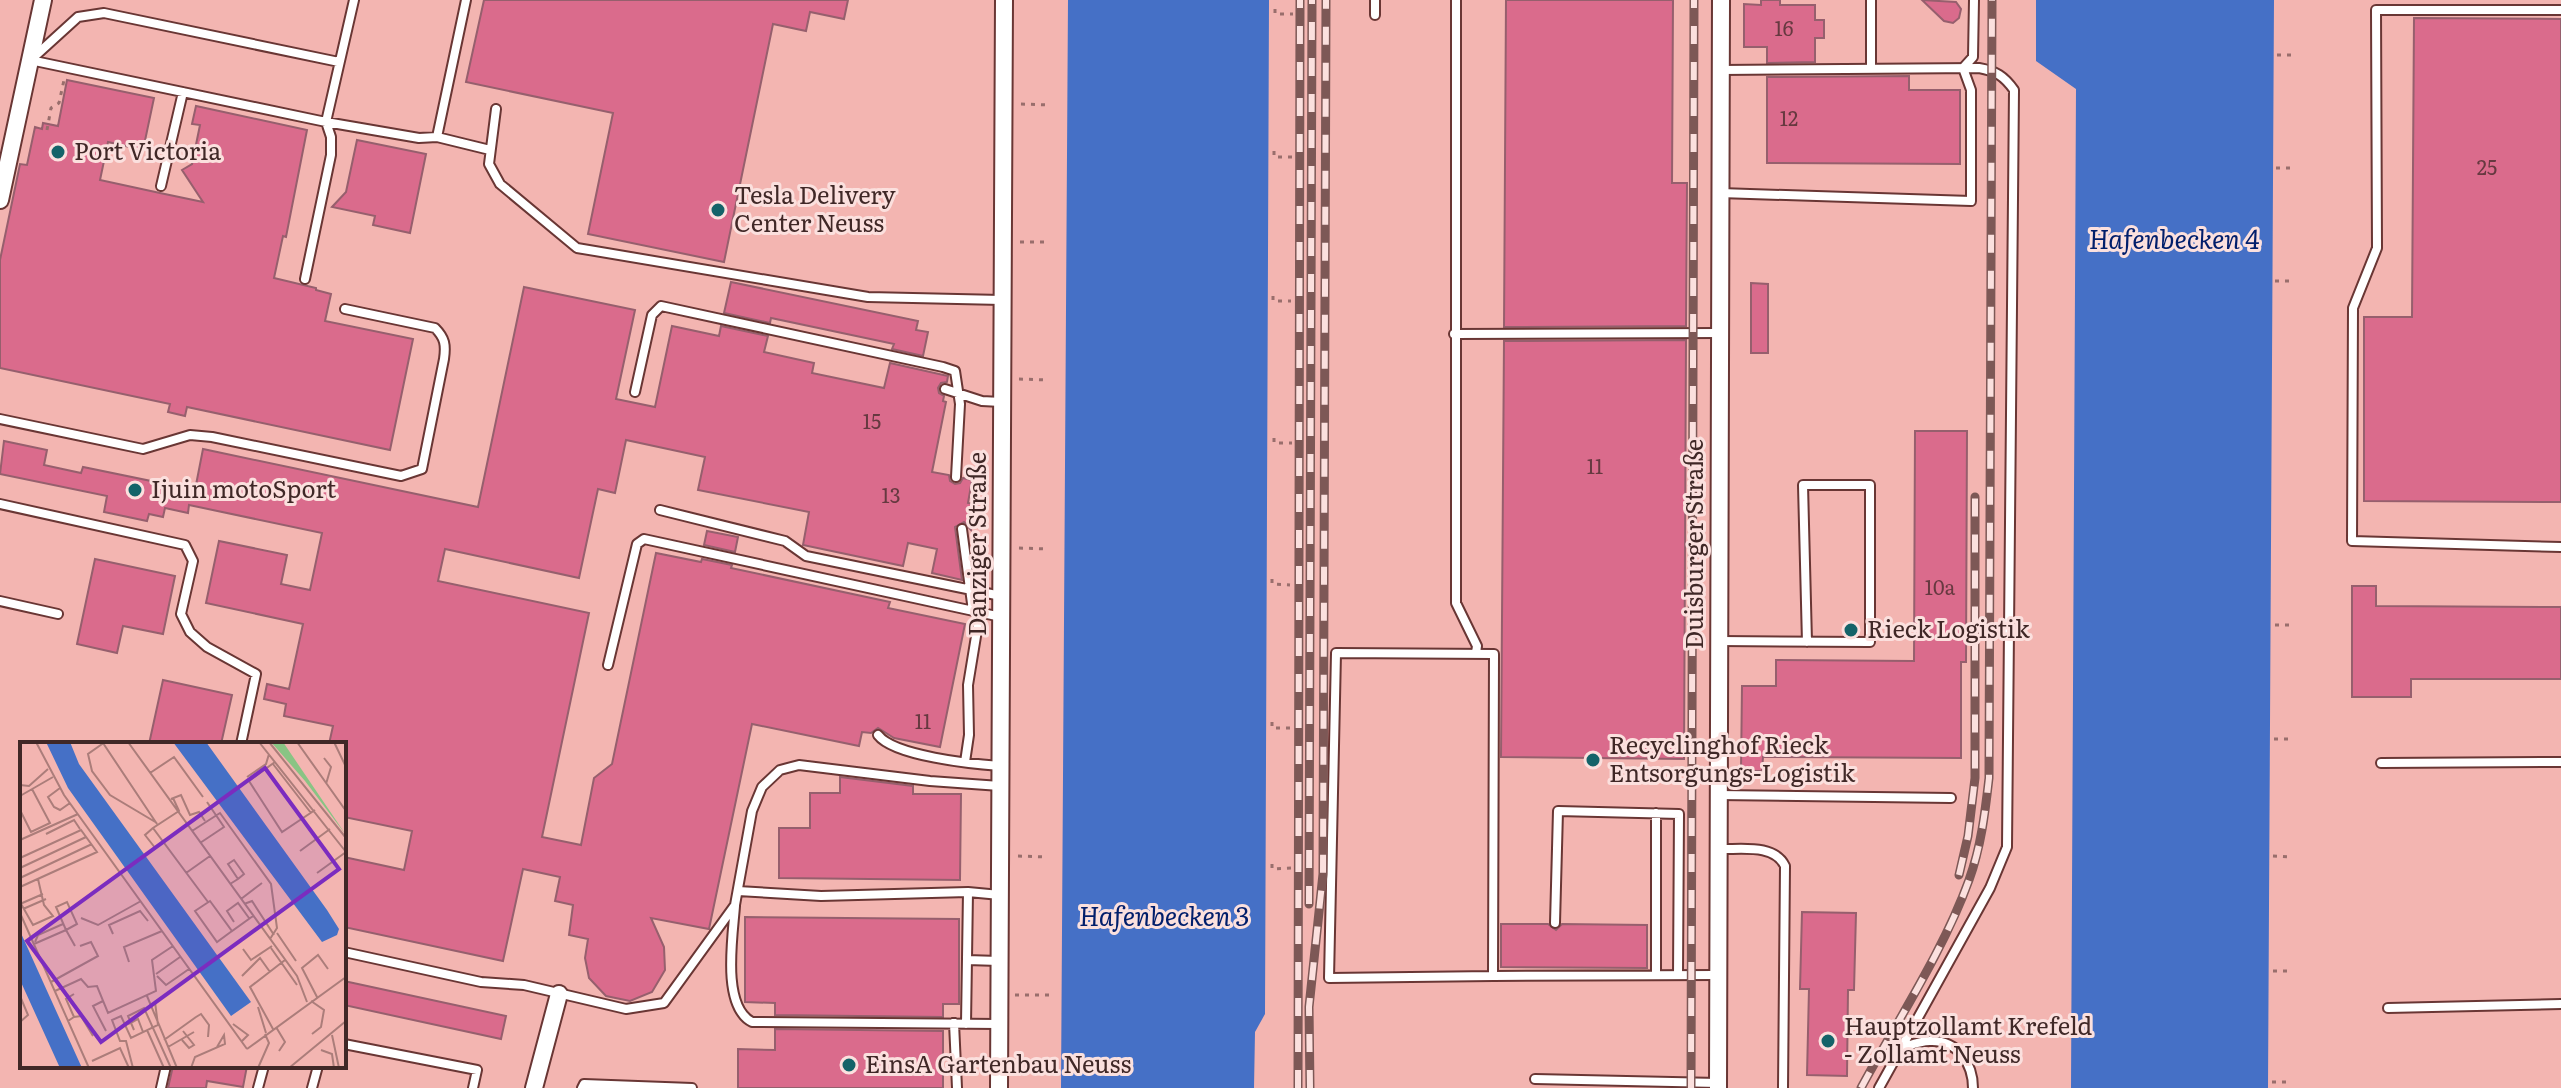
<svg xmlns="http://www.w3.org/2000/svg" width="2561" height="1088" font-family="Literata,serif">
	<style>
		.water { fill: #4570c6 }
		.building { fill: #da6b8c; stroke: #965f6d; stroke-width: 2 }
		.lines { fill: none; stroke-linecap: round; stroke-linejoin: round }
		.service-casing { stroke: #693634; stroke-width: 12 }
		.minor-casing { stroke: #693634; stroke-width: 20 }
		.path { stroke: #996e6c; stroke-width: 3; stroke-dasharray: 4 6; stroke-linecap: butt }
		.service { stroke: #fff; stroke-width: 8 }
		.minor { stroke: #fff; stroke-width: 16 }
		.rail-casing { stroke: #7d5856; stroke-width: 9 }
		.rail { stroke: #fbe0de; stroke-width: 6; stroke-dasharray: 18; stroke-linecap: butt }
		.poi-dot { fill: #146369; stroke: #fbe0de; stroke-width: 3 }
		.labels { text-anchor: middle; stroke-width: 6; stroke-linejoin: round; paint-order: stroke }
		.number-label { font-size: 20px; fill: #663940 }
		.poi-label { font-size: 24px; fill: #402827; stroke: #fbe0de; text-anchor: start }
		.street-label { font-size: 24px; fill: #402827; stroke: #fbe0de }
		.water-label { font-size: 26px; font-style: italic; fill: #011e6b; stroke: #fbe0de }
		.inset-road { fill: none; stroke: #ab7d7a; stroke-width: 2 }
		.view { fill: #7b2cbf; fill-opacity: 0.15; stroke: #7b2cbf; stroke-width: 4 }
		.inset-edge { fill: none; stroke: #402827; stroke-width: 4 }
	</style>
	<rect width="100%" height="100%" fill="#f3b5b1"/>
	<path class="water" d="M1068 0H1269L1265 1014 1255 1032 1254 1088H1061Z
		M2036 0H2274L2268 1088H2071L2076 89 2036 61Z"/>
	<path class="building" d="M484 0H848L844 19 810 12 806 31 773 24 724 262 588 234 613 113 466 82Z
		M1506 0H1673L1672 183H1687L1686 326 1504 327Z
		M1761 0H1780V5H1815V20H1824V38H1815V62L1767 63V47H1744V4L1761 5Z
		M1922 0 1956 2 1961 9 1959 18 1953 23 1944 21Z
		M2414 18 2561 19V502L2364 501V317H2412Z
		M1909 76V90H1960V164L1767 163V77Z
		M67 80 154 98 143 150 108 142 100 180 160 193 203 202 182 170 192 164 200 125 192 124 196 106 307 130 286 237 283 236 274 278 316 288V290L331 294 325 321 413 339 390 450 187 407 185 416 168 412 170 404 0 368V260L20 164 27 165 35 127 42 129 43 123 58 126Z
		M357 140 426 154 410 233 373 225 375 216 332 207 346 192Z
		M731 282 918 321 916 330 928 332 923 356 892 349 894 344 771 318 770 323 724 313Z
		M1751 283 1768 284V353H1751Z
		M524 287 635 310 616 399 655 407 672 326 719 336 721 326 768 336 764 352 814 363 812 373 884 388 890 363 948 376 947 382 941 383 938 388 939 393 944 396 943 401 946 402 932 472 949 475 950 481 955 484 960 483 963 478 972 480 968 503 975 504 971 530 964 522 955 527 962 580 932 573 937 549 908 543 903 566 803 545 809 512 698 490 705 457 626 440 615 493 598 489 579 578 445 549 438 581 589 613 542 837 581 845 594 778 612 764 656 553 701 562 702 559 732 565 731 568 890 602 888 608 965 624 940 747 894 738 878 728 871 733 862 732 859 746 752 724 709 929 651 918 664 947 665 970 652 992 630 1001 606 996 589 978 585 958 588 939 569 935 573 905 555 901 560 877 523 869 503 961 344 927V857L404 870 412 831 344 817V744H329L333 726 284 716 286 704 264 699 267 684 289 689 303 624 206 603 219 541 287 555 281 584 310 590 322 533 189 505 188 513 165 508 163 517 149 514 147 521 104 512 107 496 0 474 4 441 47 450 44 465 81 473 83 467 195 490 203 449 478 507Z
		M1686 340 1684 759 1501 757 1504 341Z
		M1915 431H1967L1966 662H1961V758L1763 757 1762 771H1741L1742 686H1776V660L1914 661Z
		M707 531 738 537 735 552 704 545Z
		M95 559 175 576 163 634 123 626 117 653 77 644Z
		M2352 586H2376V606L2561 607V679H2411V697H2352Z
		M163 680 232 695 221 744H149Z
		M840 777 913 786V794H961L960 880 779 878V828H810V793H840Z
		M1802 912 1856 913 1854 990H1848L1847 1076 1807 1075 1809 989H1800Z
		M745 917 959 919V1004H943V1017L775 1015V1003L745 1002Z
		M1501 924H1548L1556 930 1562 924 1647 925V968L1501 967Z
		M344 981 506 1016 501 1039 344 1005Z
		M775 1029 943 1031V1088H738V1049L775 1050Z
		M173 1066H247L243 1087 207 1081 206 1088H168Z"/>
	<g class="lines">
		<defs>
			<path id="service" d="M1375 0V15
				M1456 0V603L1477 646 1476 653
				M1871 0V69
				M2561 10H2376L2377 248 2353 308 2352 541 2561 547
				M34 57 78 17 104 13 339 62
				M30 60 326 122 419 138 437 137 466 0
				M1721 70 1979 68C1996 71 2004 76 2014 90L2007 847 1990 888 1879 1088
				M496 109 489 164 500 184 577 248 868 297 1002 300
				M437 137 490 150
				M161 186 183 92
				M1720 193 1971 201V90L1963 68 1973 57 1974 0
				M305 279 331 155V137L326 122 354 0
				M1454 334 1720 333
				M945 389 982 401 1001 402
				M635 392 652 315 661 306 943 367 955 371 960 404 956 477
				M0 419 143 449 190 435 212 437 401 476 422 469 444 359C446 345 445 338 435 328L345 309
				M0 504 185 545 193 561 181 614 190 632 207 647 256 674 241 744
				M660 510 785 541 806 556 1001 596
				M962 529 973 611
				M0 601 58 614
				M1720 641 1870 642V485H1803L1807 642
				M608 665 637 544 644 539 1001 617
				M878 735C894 756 972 764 1000 766
				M965 762 969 735 968 685 980 612
				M2381 763 2561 762
				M1718 795 1951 798
				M1718 849C1739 850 1774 843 1785 866L1783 1088
				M738 891 821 896 968 892 1000 895
				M735 906C733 935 721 1006 752 1022L999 1024
				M1555 923 1558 811 1679 814 1678 975
				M344 952 481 982 524 985 626 1009 664 1003 735 905 752 811 762 787 780 770 799 765 930 781 1000 786
				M967 960 999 961
				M1656 975V813
				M1493 976 1329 978 1336 653 1494 654 1493 976 1717 975
				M2388 1008 2561 1004
				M954 1023 957 1088
				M966 1024 968 892
				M344 1044 477 1070 473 1088
				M1901 1048C1911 1045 1922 1040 1932 1041 1958 1041 1973 1064 1973 1088
				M1535 1079 1718 1083
				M161 1088 166 1066
				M258 1088 264 1066
				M312 1088 318 1066
				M582 1088 584 1084 692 1088"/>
			<path id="minor" d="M0 200 43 0
				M534 1088 559 994
				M999 1088 1004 0
				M1718 1088 1721 0"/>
		</defs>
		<use href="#service" class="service-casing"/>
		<use href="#minor" class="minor-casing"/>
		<path class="path" d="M1275 9V14H1293
			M2277 55H2297
			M1021 104 1050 105
			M47 130 51 108 59 103 64 80
			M1274 151V157H1292
			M2276 168H2296
			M1020 242H1049
			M2275 281H2295
			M1273 296V301H1291
			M1019 379 1048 380
			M1274 438V443H1292
			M1019 548 1048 549
			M1272 579V584L1290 585
			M2275 625H2292
			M1272 722V728H1292
			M2274 739H2292
			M1018 856 1047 857
			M2273 856 2291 857
			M1272 864V869L1291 868
			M2273 971H2290
			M1015 995H1049
			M2272 1082H2290"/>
		<use href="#service" class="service"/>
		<use href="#minor" class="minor"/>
		<defs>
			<path id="rail" d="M1959 875 1968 836 1975 778V497
				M1309 904 1312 0
				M1298 1088 1300 0
				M1310 1088 1309 1007 1323 874 1326 0
				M1691 1088 1694 0
				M1861 1088C1897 1021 1943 952 1969 880 1981 847 1985 813 1989 778L1992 0"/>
		</defs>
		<use href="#rail" class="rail-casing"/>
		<use href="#rail" class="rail"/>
	</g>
	<g class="poi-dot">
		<circle cx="58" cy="152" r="8"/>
		<circle cx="718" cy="210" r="8"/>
		<circle cx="135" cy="490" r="8"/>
		<circle cx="1851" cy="630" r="8"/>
		<circle cx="1593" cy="760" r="8"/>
		<circle cx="1828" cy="1041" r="8"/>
		<circle cx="849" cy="1065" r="8"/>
	</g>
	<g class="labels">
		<g class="number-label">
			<text x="1784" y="36">16</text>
			<text x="1789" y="126">12</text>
			<text x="2487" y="175">25</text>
			<text x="872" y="429">15</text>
			<text x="1595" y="474">11</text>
			<text x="891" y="503">13</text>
			<text x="1940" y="595">10a</text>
			<text x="923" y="729">11</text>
		</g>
		<g class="poi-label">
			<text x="74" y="160">Port Victoria</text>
			<text x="734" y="204">Tesla Delivery<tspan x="734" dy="28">Center Neuss</tspan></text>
			<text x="151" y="498">Ijuin motoSport</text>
			<text x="1867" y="638">Rieck Logistik</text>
			<text x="1609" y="754">Recyclinghof Rieck<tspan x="1609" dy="28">Entsorgungs-Logistik</tspan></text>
			<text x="1844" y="1035">Hauptzollamt Krefeld<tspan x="1844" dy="28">- Zollamt Neuss</tspan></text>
			<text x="865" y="1073">EinsA Gartenbau Neuss</text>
		</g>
		<g class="street-label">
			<text transform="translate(978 544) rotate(-90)" y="8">Danziger Straße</text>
			<text transform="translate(1695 544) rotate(-90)" y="8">Duisburger Straße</text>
		</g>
		<g class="water-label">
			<text x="2174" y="249">Hafenbecken 4</text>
			<text x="1164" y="926">Hafenbecken 3</text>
		</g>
	</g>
	<g transform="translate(20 742)">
		<rect width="326" height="326" fill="#f3b5b1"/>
		<path d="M251 0H263L326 93 285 39Z" fill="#89c484"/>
		<path d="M26 0H50L59 22 231 260 211 274 48 46ZM153 0H186L307 168 319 187 317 193 302 200ZM0 189 23 240 62 326H40L0 238Z" fill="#4570c6"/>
		<path class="inset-road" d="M16 0 44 53 227 307M85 0 68 12 72 29 90 53 137 81M108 0 277 234 287 260M239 0 326 110M249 0 326 96M277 0 326 69M314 0 326 25M83 1 137 82M304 16 311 25 306 42M255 20 229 39 262 90 295 68M253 22 291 71M130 31 154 15 183 55M227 35 246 22 249 12M0 43 9 44 28 27M40 46 28 55 34 65 40 68 50 61M0 54 33 35M153 56 159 69 133 86 188 160M151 57 161 53 170 73 179 70 185 79M0 68 11 90 30 81 12 47M133 86 125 93 136 107M172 89 200 71 251 142 257 186 250 197M26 92 54 78 60 87M0 98 58 72M180 101 204 85 187 60M280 109 310 87M0 116 61 88 77 110 0 145M0 126 66 95M166 131 190 114M297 131 326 110M0 136 72 102M210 142 218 137 224 132 214 118 208 122 218 137M221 157 242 141M0 160 13 183 33 174 24 163 18 137M0 162 23 152M224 162 232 159 254 193M3 167 26 157M0 171 69 326M61 176 78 183 121 159M214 180 207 169 218 161 229 176M212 189 197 200 175 169 190 159 212 189 233 174M257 191 276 219M93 192 89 183 120 169 128 179M15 200 18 193 43 182M14 202 46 188 57 182 47 160 36 165 46 188 55 204M251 206 277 243M223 207 231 218 252 204M109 220 104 205 142 189M136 232 160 215M137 234 146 243 169 227M222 234 240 216 250 230M31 240 78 214 71 200 60 204M35 249 61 237 68 245 77 244 88 271 136 249 132 218 153 204M0 254 8 273 0 280M127 254 157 326M297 255 282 226 298 213 308 227M83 259 73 264 86 289M291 259 304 268 301 285 292 292M238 265 246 291M54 275 61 274 73 294M176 275 181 272 189 283 188 295M48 279 54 275 46 257 54 252M213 282 228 293 222 299M105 283 111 281 108 274 124 266 151 326M256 285 265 300 259 309M253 287 230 245 265 218M114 288 111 281 118 277 123 290M127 288 144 326M312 293 319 326M144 298 176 275M162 298 169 306 174 303 163 289M148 305 174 290M227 307 326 235M301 308 312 312 314 326M72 319 100 306 109 326M113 326 106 299H100L92 278 101 274 111 296 138 283 135 260 147 252M171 326 175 315 205 302 204 293 197 305M238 326 249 301 245 292M269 326 326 279"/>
		<path class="view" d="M245 26 319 127 81 300 7 199Z"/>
		<rect width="326" height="326" class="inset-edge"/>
	</g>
</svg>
